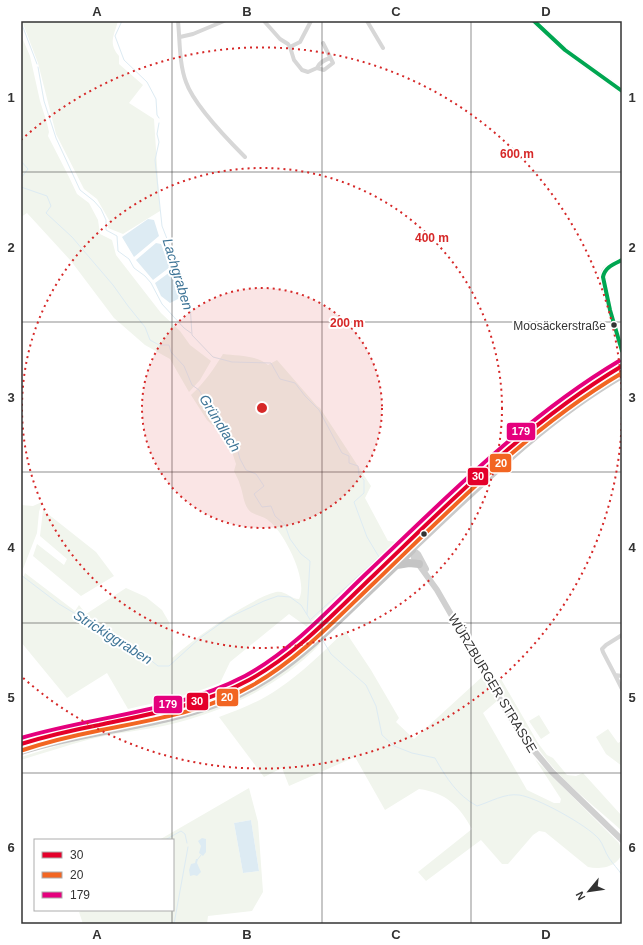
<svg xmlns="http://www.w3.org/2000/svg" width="643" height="945" font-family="Helvetica,sans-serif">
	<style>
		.green { fill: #f1f5ed; fill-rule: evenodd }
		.water { fill: #ddebf3 }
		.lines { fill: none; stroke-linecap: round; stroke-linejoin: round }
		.stream { stroke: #ddebf3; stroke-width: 1 }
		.street { stroke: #d7d7d7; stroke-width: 4 }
		.secondary { stroke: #d0d0d0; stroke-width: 6 }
		.primary { stroke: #cacaca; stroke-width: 6 }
		.highway { stroke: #c4c4c4; stroke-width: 8 }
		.bus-1-casing { stroke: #fff; stroke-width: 7 }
		.bus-2-casing { stroke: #fff; stroke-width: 7 }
		.bus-3-casing { stroke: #fff; stroke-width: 7 }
		.bus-4-casing { stroke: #fff; stroke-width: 7 }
		.bus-1 { stroke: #e4002b; stroke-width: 4 }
		.bus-2 { stroke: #f26522; stroke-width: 4 }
		.bus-3 { stroke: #e5007d; stroke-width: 4 }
		.bus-4 { stroke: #00a651; stroke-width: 4 }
		.grid { fill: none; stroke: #333; stroke-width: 1; stroke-opacity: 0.55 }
		.ring { fill: none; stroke: #d62828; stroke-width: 2; stroke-dasharray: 2 4 }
		.bus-dot { fill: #333; stroke: #fff; stroke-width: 1.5 }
		.labels { text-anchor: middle; stroke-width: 4; stroke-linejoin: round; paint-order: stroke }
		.bus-label { font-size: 12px; fill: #333; stroke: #fff; text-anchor: end }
		.street-label { font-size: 13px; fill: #333; stroke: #fff }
		.water-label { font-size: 14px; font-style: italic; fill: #3f7597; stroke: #fff }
		.centre { fill: #d62828; stroke: #fff; stroke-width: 2 }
		.ring-label { font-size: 12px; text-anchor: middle; font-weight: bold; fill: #d62828; stroke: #fff; stroke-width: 4; stroke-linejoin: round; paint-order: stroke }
		.line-badge { stroke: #fff; stroke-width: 1.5 }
		.badge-label { font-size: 11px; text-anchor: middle; font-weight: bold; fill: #fff }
		.neatline { fill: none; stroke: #333; stroke-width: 1.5 }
		.grid-label { font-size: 13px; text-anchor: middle; font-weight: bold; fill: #333 }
	</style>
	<rect width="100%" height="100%" fill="#fff"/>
	<path class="green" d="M22 21H118C114 36 108 43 119 56V64L143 85 129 103 154 119 160 211 123 234 108 228 109 220 97 199 84 189 56 134 38 63Z
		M21 35 30 56 40 101 47 123 49 132 48 136 69 177 77 194 89 203 98 220 100 234 112 240 116 255 161 313 180 331 190 345 211 361 200 380 189 392 170 359 145 345 114 318 71 261 27 213 21 217Z
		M223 354C237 356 257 355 268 365L277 360 317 406 320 408 371 486 365 498 388 541 399 542 310 629 289 614 230 662 220 683C190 695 159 702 128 709L107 673 67 698 21 642V583L25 573 75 611 79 605 86 614 126 588 146 597 162 610 169 622 173 642 172 658C197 637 222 619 251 603 258 599 267 594 276 592 285 590 291 599 299 599 309 581 284 532 269 521 263 515 253 516 248 509 243 502 243 492 240 485 239 480 236 476 234 471L236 464 228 440 207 420 191 395C204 383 214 369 223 354Z
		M622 369V371C545 416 482 481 418 542L417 541C442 517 465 491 490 468 532 430 575 398 622 369Z
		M42 502 39 512 37 533 21 574V505L33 506Z
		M43 510 96 552 114 576 81 596 33 556 37 544 64 565 67 559 40 536Z
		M345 631 371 670 399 718 396 722 414 739 483 676 497 701 483 713 527 790 554 803H560L561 799 535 759 619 843 622 852C619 867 600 870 588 867L545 832 539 831 533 835 508 864H502L481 840 426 881 418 872 472 829C459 806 447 793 419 789L385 810 355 757 289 786 282 768 264 777 219 717C239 710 261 701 278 689 302 673 324 651 345 631Z
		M318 643 320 644C278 688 221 713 163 726 139 731 114 733 91 739 68 745 44 753 21 760V757L89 736 227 703Z
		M501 679 538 743 547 755 553 758 567 775 576 776 583 773 622 816V831C597 808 567 786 546 759 527 735 511 709 496 682Z
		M539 715 550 733 541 739 529 721Z
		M608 729 618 743 622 741V766L606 754 596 737Z
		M249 788 258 822 263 892 252 911 208 916 207 924H83L79 912 83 910H173V840H159ZM251 820 259 871 243 873 234 823Z"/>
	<path class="water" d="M148 219 154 220 159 236 134 257 122 237Z
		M156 243 161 244 170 267 153 280 136 260Z
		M170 272 182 297 170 303 161 296 155 283Z
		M251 820 259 871 243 873 234 823Z
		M202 838 206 839V852L203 856 199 853 201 846 198 841Z
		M196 859H198L197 863 201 872 197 876 194 875 190 876 189 870 191 864 195 863Z"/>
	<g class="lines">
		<path class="stream" d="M122 21 115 36 124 60 147 82 156 99 157 115 159 118
			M21 22 37 64
			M38 67 44 101 56 138 80 190 94 201 101 209 106 220V230L117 236 118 251 129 259 134 268 145 276 151 283 162 304 184 328 191 333
			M159 123 157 134 159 142 155 160 162 226 178 267 190 304 192 335 213 357 232 362 271 363 280 379 295 383 305 396 319 410 342 453 349 456V463L358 466 359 475 364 480V493L354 502 367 537 379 557 311 619
			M21 161 28 169 21 178
			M21 187 47 196 51 206 46 213 72 237 113 285 128 306 145 327 150 340 159 345H169L171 352 184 366 192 385 199 390 209 407 236 444 240 459 246 470 256 474 264 486 254 494 262 507 271 506 275 516 285 525 290 539 301 554 310 561 307 614
			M21 575 59 604 143 654 158 666H169L200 638 228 618 264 601 278 596 290 597 301 605 314 626
			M322 639 331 654 366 685 376 706 382 735 394 746 412 753 435 758C447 779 457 795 477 806 490 802 505 793 519 795 536 797 587 825 599 839 603 844 605 852 609 858 613 864 618 869 622 875
			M165 840 181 831 185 834 187 843
			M198 859 201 855
			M174 924 188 847"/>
		<path class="street" d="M178 21C180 41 179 63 186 82 194 105 228 140 245 157
			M264 21 280 39 288 44 290 47 294 60 302 70 308 72 317 68 324 70 333 63 323 43
			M367 21 383 48
			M180 37 193 34 224 21
			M290 47 300 42 311 21
			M317 68C320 62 324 60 330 58
			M622 635 606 645 602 649 603 652 615 675 622 676
			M615 675 622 689"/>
		<path class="secondary" d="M534 21 565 50 622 91
			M622 260C616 263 607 266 604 272 600 279 618 340 622 351
			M406 544 418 554 426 569
			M412 550 414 558 437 590 509 715 526 741 552 772 622 840"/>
		<path class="primary" d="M406 544C475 480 539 412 622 366
			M412 550C479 487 543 422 622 376"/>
		<path class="highway" d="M397 565 409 563 419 564
			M21 744C87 722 159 719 224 692 271 673 304 641 340 607 362 586 385 565 406 544
			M21 751C86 730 154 727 218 703 268 685 306 651 344 615 367 593 389 572 412 550"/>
		<defs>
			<path id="bus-1" d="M21 744C47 736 73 730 99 725 150 714 203 705 249 680 297 654 335 612 374 575 452 500 528 422 622 366"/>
			<path id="bus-2" d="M23 750C47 742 72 736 97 731 150 720 206 712 253 685 300 658 337 618 375 582 453 507 529 428 622 373"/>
			<path id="bus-3" d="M21 738C95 716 176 712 245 676 293 650 330 608 369 571 448 496 525 417 619 361"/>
			<path id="bus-4" d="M534 21 565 50 622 91
				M622 260C614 264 605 267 603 277L610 310 622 351"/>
		</defs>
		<use href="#bus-1" class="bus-1-casing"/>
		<use href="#bus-2" class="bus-2-casing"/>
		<use href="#bus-3" class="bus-3-casing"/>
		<use href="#bus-4" class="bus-4-casing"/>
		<use href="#bus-1" class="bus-1"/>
		<use href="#bus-2" class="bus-2"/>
		<use href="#bus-3" class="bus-3"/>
		<use href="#bus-4" class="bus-4"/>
	</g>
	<path class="grid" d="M172 21V840M322 21V924M471 21V924M21 172H622M21 322H622M21 472H622M21 623H622M21 773H622M172 910V924"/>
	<circle cx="262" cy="408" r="120" fill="#d62828" fill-opacity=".12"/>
	<g class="ring">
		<circle cx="262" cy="408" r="120"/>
		<circle cx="262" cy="408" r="240"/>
		<path d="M622 411A360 360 0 0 1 21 676M21 140A360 360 0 0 1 622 405"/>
	</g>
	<g class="bus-dot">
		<circle cx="614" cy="325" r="3.5"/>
		<circle cx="424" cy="534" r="3.5"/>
	</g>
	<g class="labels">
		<g class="bus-label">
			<text x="606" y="330">Moosäckerstraße</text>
		</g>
		<g class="street-label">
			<text transform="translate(493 683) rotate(59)" y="5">WÜRZBURGER STRASSE</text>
		</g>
		<g class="water-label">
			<text transform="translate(178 274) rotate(73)" y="5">Lachgraben</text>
			<text transform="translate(220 423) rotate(58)" y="5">Gründlach</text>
			<text transform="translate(113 637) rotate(32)" y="5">Strickiggraben</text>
		</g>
	</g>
	<circle cx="262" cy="408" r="6" class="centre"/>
	<g class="ring-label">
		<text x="517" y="158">600 m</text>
		<text x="432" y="242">400 m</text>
		<text x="347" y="327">200 m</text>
	</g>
	<g class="line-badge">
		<rect x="506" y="422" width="30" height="19" rx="4" fill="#e5007d"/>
		<rect x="489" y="453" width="23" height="20" rx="4" fill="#f26522"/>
		<rect x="467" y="467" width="22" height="19" rx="4" fill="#e4002b"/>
		<rect x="216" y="688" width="23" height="19" rx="4" fill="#f26522"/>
		<rect x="186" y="692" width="23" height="19" rx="4" fill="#e4002b"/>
		<rect x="153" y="695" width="30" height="19" rx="4" fill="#e5007d"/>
	</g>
	<g class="badge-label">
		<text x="521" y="435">179</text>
		<text x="501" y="467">20</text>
		<text x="478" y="480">30</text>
		<text x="227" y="701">20</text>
		<text x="197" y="705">30</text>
		<text x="168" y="708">179</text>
	</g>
	<rect width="643" height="945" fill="none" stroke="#ffffff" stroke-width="44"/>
	<rect x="34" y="839" width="140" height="72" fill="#ffffff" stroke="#adadad"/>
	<rect x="42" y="852" width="20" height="6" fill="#e4002b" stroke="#adadad"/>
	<text x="70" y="859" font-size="12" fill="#333333">30</text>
	<rect x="42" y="872" width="20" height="6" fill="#f26522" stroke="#adadad"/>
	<text x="70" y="879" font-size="12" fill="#333333">20</text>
	<rect x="42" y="892" width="20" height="6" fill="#e5007d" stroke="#adadad"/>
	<text x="70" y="899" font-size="12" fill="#333333">179</text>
	<g transform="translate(589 891) rotate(241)" stroke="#ffffff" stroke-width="3" paint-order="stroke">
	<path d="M0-3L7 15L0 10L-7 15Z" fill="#333333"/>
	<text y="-6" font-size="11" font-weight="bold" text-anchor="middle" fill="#333333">N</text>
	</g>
	<rect x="22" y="22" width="599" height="901" class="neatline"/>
	<g class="grid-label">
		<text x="97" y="16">A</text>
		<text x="247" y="16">B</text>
		<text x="396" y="16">C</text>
		<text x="546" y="16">D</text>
		<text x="11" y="102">1</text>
		<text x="632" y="102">1</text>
		<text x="11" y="252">2</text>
		<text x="632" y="252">2</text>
		<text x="11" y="402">3</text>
		<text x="632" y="402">3</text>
		<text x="11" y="552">4</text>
		<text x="632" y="552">4</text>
		<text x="11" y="702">5</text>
		<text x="632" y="702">5</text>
		<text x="11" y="852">6</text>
		<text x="632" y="852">6</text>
		<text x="97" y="939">A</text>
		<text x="247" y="939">B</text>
		<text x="396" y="939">C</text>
		<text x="546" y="939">D</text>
	</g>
</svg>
